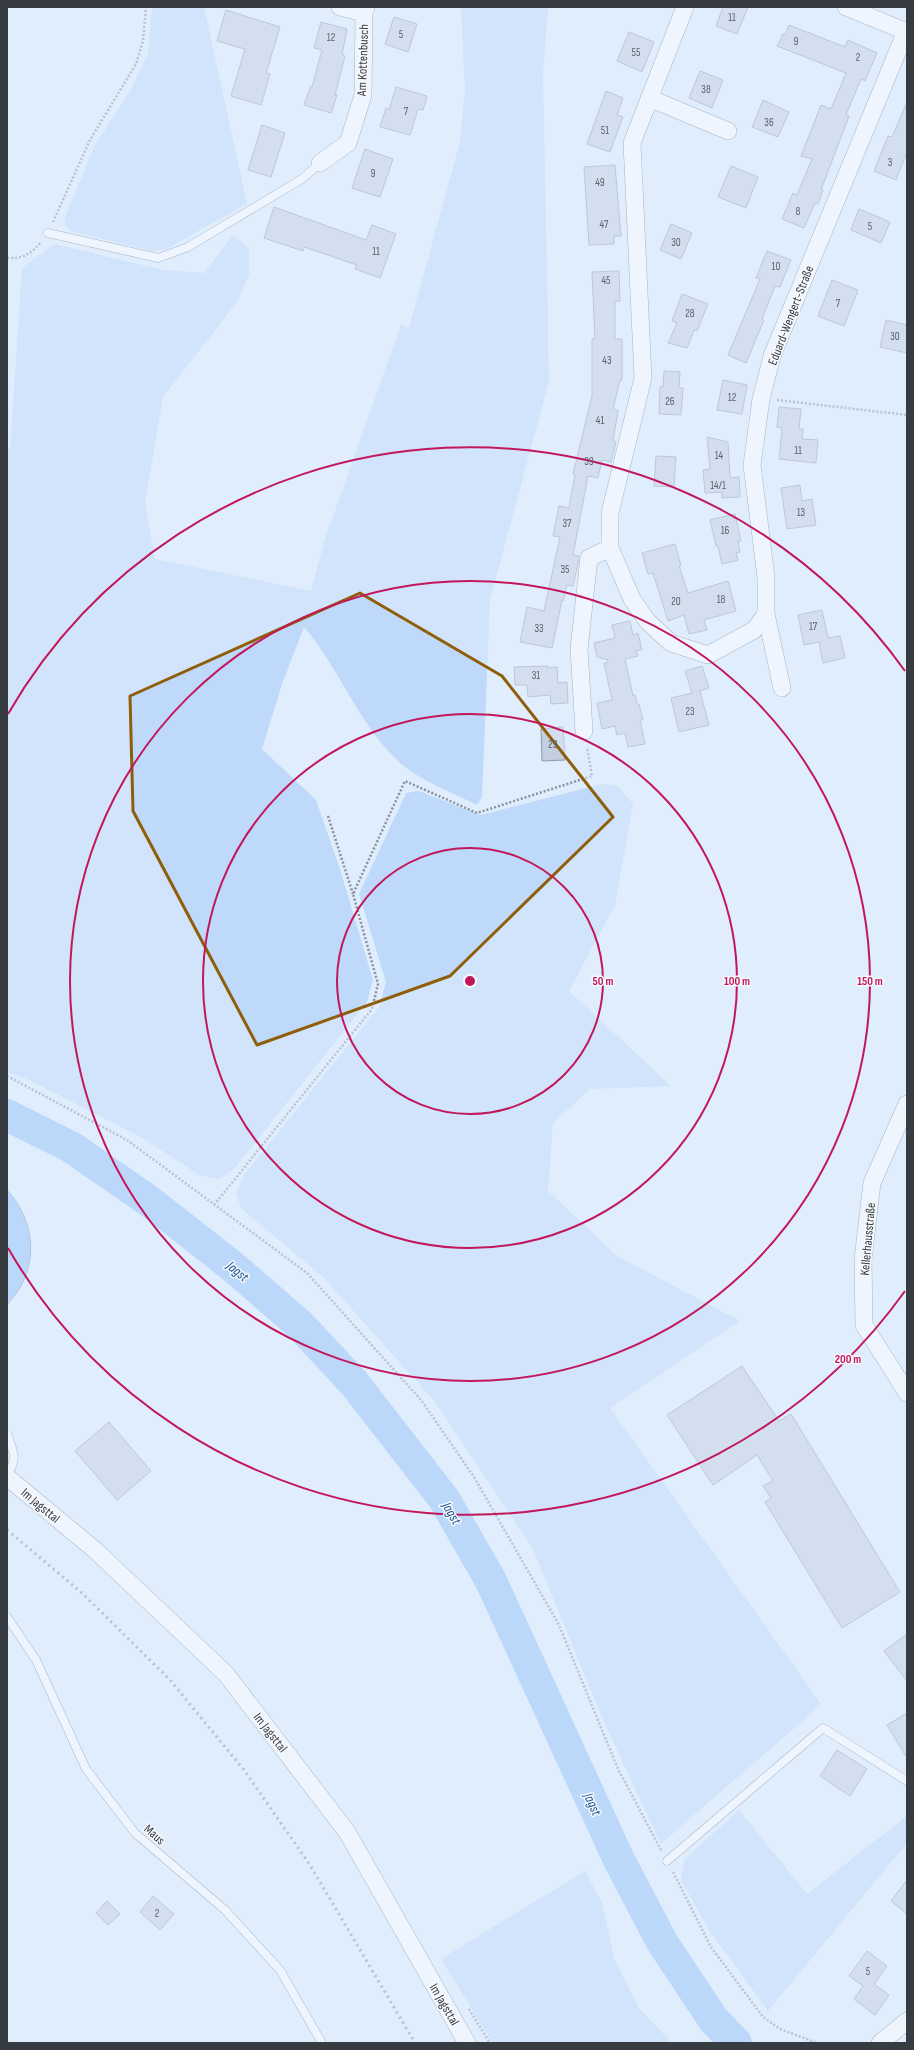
<svg xmlns="http://www.w3.org/2000/svg" width="914" height="2050" font-family="'Sofia Sans Condensed',sans-serif">
	<style>
		.green { fill: #bed9f9 }
		.water { fill: #8fbef6; stroke: #7597c0 }
		.lines { fill: none; stroke-linecap: round; stroke-linejoin: round }
		.river { stroke: #8fbef6; stroke-width: 32 }
		.building { fill: #c3cfde; stroke: #8f9ba9 }
		.lane-casing { stroke: #66727f; stroke-width: 9 }
		.street-casing { stroke: #66727f; stroke-width: 18 }
		.path { stroke: #89929d; stroke-width: 2.5; stroke-dasharray: 2 2; stroke-linecap: butt }
		.lane { stroke: #fff; stroke-width: 8 }
		.street { stroke: #fff; stroke-width: 17 }
		.rail { stroke: #838c97; stroke-width: 3; stroke-dasharray: 2 4; stroke-linecap: butt }
		.marked { fill: none; stroke: #8f5e0a; stroke-width: 3; stroke-linejoin: round }
		.ring { fill: none; stroke: #c2185b; stroke-width: 2 }
		.labels { text-anchor: middle; stroke-width: 3; stroke-linejoin: round; paint-order: stroke }
		.number-label { font-size: 11px; fill: #5a616a }
		.street-label { font-size: 13px; fill: #373c43; stroke: #f7f9fc }
		.water-label { font-size: 14px; font-style: italic; fill: #1a5694; stroke: #f7f9fc }
		.centre { fill: #c2185b; stroke: #f7f9fc; stroke-width: 2 }
		.ring-label { font-size: 12px; text-anchor: middle; font-weight: bold; fill: #c2185b; stroke: #f7f9fc; stroke-width: 3; stroke-linejoin: round; paint-order: stroke }
	</style>
	<rect width="100%" height="100%" fill="#e0edfd"/>
	<path class="green" d="M152 7H204L247 204 166 249 153 251 70 231 65 226V217L94 147 130 91 148 54Z
		M461 7H548L543 74 549 381 490 600 482 797 477 805C453 793 416 779 397 760 359 724 338 666 304 627L282 684 262 749 316 800 339 866 373 980 367 1002 234 1169 219 1179 199 1175 146 1140 29 1080 7 1072V449H10L22 268 54 244 163 270 204 273 233 235 249 248V275L237 302 163 397 145 503 155 559 311 591 325 539 401 325 409 328 460 142 465 90Z
		M602 784 618 786 633 804 615 905 569 991 671 1086 590 1089 553 1123 548 1191 617 1256 740 1321 610 1408 821 1704C769 1752 714 1796 661 1844L603 1720 533 1549 436 1403 325 1279 242 1209 236 1194 244 1175 379 1007 386 982 359 894 406 793 419 791 481 815Z
		M739 1810 807 1894 907 1816V1843L768 2011 709 1930 681 1880 684 1860Z
		M585 1871 602 1903 614 1958 639 2008 672 2043H493L441 1959Z"/>
	<path class="water" d="M7 1190C30 1215 38 1250 23 1282 20 1290 12 1298 7 1305Z"/>
	<g class="lines">
		<path class="river" d="M7 1115 71 1147 149 1201 232 1266 299 1324 354 1383 444 1499 491 1581 619 1860 662 1942 713 2019 736 2043"/>
	</g>
	<path class="building" d="M723 7H748L737 34 716 26Z
		M226 10 280 27 266 73 270 74 261 105 231 96 245 49 217 41Z
		M394 17 417 24 408 52 385 44Z
		M321 22 347 29 342 55 345 56 335 95H337L331 113 304 105 311 86 312 87 322 50 314 48Z
		M789 25 845 47 848 40 877 53 865 81 861 79 846 115 849 116 821 190H823L818 204 815 203 804 228 782 219 793 193 797 195 812 159 801 156 821 105 831 109 846 73 777 46 783 34 785 35Z
		M629 32 654 42 642 72 617 61Z
		M700 71 723 80 712 108 689 98Z
		M396 87 427 96 423 110 418 109 410 135 380 127 386 108 389 110Z
		M606 91 623 98 617 115 623 117 610 152 587 144Z
		M763 100 789 112 778 137 752 127Z
		M907 102V152L896 180 874 171 888 136 892 137Z
		M262 125 285 133 271 177 248 170Z
		M365 149 393 159 380 197 352 188Z
		M615 165 621 236H614V244L589 245 584 167Z
		M731 166 758 177 746 208 718 197Z
		M274 207 366 240 372 225 396 234 380 278 355 269 357 265 304 247 303 251 264 238Z
		M859 209 890 222 881 243 851 230Z
		M671 224 692 233 681 259 660 250Z
		M767 251 791 260 780 287 775 286 762 319 764 320 746 363 728 355 760 279 756 278Z
		M619 271 620 301H615V339H622V380H620L613 409 618 411 613 441 616 442 611 462 602 460 598 478 588 476 573 555 579 556 578 564 573 586 567 585 563 601 562 600 552 648 520 642 527 607 544 611 560 537 553 536 559 506 569 508 575 474H573L592 396V339H595L592 272Z
		M832 280 858 290 844 326 818 316Z
		M682 294 708 304 697 331 694 330 687 348 668 343 677 323 672 321Z
		M886 320 907 325V353L880 347Z
		M664 371 680 372 679 388H683L681 415 659 414 660 387H663Z
		M723 380 747 385 742 414 717 410Z
		M779 407 801 409 799 429H803L802 439 818 440 816 463 779 459 782 428 777 427Z
		M707 437 728 442 730 478 739 477 740 497 722 498V492L705 493 703 470 710 469Z
		M656 456 676 457 674 487 654 486Z
		M800 485 802 501 812 499 816 525 787 529 781 488Z
		M735 514 741 541H738L740 552 736 553 738 560 722 564 718 546H716L710 520Z
		M675 544 681 566H679L688 593 728 581 736 611 704 620 707 630 689 634 684 615 668 621 653 573 648 574 642 553Z
		M822 610 828 638 840 636 845 658 823 663 819 642 804 645 798 615Z
		M630 621 633 635 638 633 642 650 636 651 638 656 625 659 633 696 635 695 637 704H639L643 720H640L645 744 628 747 625 733 617 735 615 726 602 729 597 703 612 700 604 663H607L608 660 597 657 594 643 615 638 612 625Z
		M548 666 547 668 557 667 558 683 567 682 568 703 551 704 550 695 528 697 527 685H515L514 667Z
		M702 666 709 688 699 691H700L709 725 679 732 671 698 692 693 685 671Z
		M563 727 565 760 542 761 541 729Z
		M742 1366 779 1421 791 1414 900 1592 842 1628 765 1502 771 1498 763 1486 773 1481 757 1455 713 1485 667 1415Z
		M109 1422 151 1471 117 1500 75 1451Z
		M907 1634V1681L884 1651Z
		M907 1713V1758L887 1725Z
		M837 1750 867 1769 850 1796 820 1776Z
		M907 1880V1914L891 1901Z
		M153 1896 174 1914 160 1930 140 1912Z
		M107 1901 120 1914 108 1925 96 1913Z
		M867 1951 887 1966 874 1984 889 1995 875 2015 854 1999 863 1986 849 1976Z"/>
	<g class="lines">
		<defs>
			<path id="lane" d="M48 233 158 258 188 247 302 179 320 163
				M7 1434C14 1453 18 1458 7 1476
				M7 1617 36 1660 86 1769 135 1833 225 1910 280 1970 322 2043
				M667 1861 823 1728 907 1781"/>
			<path id="street" d="M340 7 364 13
				M685 7 632 143 643 378 610 513V548L632 599 647 621 671 643 708 655 754 630 766 614
				M846 7 907 32
				M649 98 728 131
				M320 163 348 143 363 95 364 13 366 7
				M782 688 766 614V577L752 465 761 399 772 356 906 31
				M584 731 579 649 589 558 610 548
				M907 1104 872 1183 863 1259 864 1325 907 1393
				M7 1477 95 1550 226 1674 347 1832 467 2043
				M880 2043 907 2021"/>
		</defs>
		<use href="#lane" class="lane-casing"/>
		<use href="#street" class="street-casing"/>
		<path class="path" d="M53 222 90 140 136 64 143 41 146 7
			M7 258C23 259 31 254 41 242
			M777 400 907 415
			M328 816 353 894
			M7 1076 127 1140 307 1273 421 1400 474 1477 559 1625 618 1769 661 1850
			M214 1205 372 1009 378 984 353 894 405 781 477 813 592 776 587 747
			M673 1872 711 1947 763 2017 780 2029 817 2043
			M469 2009 490 2043"/>
		<use href="#lane" class="lane"/>
		<use href="#street" class="street"/>
		<path class="rail" d="M7 1530 82 1593 170 1680 244 1770 310 1865 415 2043"/>
	</g>
	<path d="M0 0H914V2050H0ZM360 593 502 676 613 817 450 976 257 1045 133 811 130 696Z" fill="#e0edfd" fill-opacity=".55" fill-rule="evenodd"/>
	<path class="marked" d="M360 593 502 676 613 817 450 976 257 1045 133 811 130 696Z"/>
	<g class="ring">
		<circle cx="470" cy="981" r="133"/>
		<circle cx="470" cy="981" r="267"/>
		<circle cx="470" cy="981" r="400"/>
		<path d="M905 1291A534 534 0 0 1 8 1248M8 714A534 534 0 0 1 905 671"/>
	</g>
	<g class="labels">
		<g class="number-label">
			<text x="732" y="21">11</text>
			<text x="401" y="38">5</text>
			<text x="331" y="41">12</text>
			<text x="796" y="45">9</text>
			<text x="636" y="56">55</text>
			<text x="858" y="61">2</text>
			<text x="706" y="93">38</text>
			<text x="406" y="115">7</text>
			<text x="769" y="126">36</text>
			<text x="605" y="134">51</text>
			<text x="890" y="166">3</text>
			<text x="373" y="177">9</text>
			<text x="600" y="186">49</text>
			<text x="798" y="215">8</text>
			<text x="604" y="228">47</text>
			<text x="870" y="230">5</text>
			<text x="676" y="246">30</text>
			<text x="376" y="255">11</text>
			<text x="776" y="270">10</text>
			<text x="606" y="284">45</text>
			<text x="838" y="307">7</text>
			<text x="690" y="317">28</text>
			<text x="895" y="340">30</text>
			<text x="607" y="364">43</text>
			<text x="732" y="401">12</text>
			<text x="670" y="405">26</text>
			<text x="600" y="424">41</text>
			<text x="798" y="454">11</text>
			<text x="719" y="459">14</text>
			<text x="589" y="465">39</text>
			<text x="718" y="489">14/1</text>
			<text x="801" y="516">13</text>
			<text x="567" y="527">37</text>
			<text x="725" y="534">16</text>
			<text x="565" y="573">35</text>
			<text x="721" y="603">18</text>
			<text x="676" y="605">20</text>
			<text x="813" y="630">17</text>
			<text x="539" y="632">33</text>
			<text x="536" y="679">31</text>
			<text x="690" y="715">23</text>
			<text x="553" y="748">29</text>
			<text x="157" y="1917">2</text>
			<text x="868" y="1975">5</text>
		</g>
		<g class="street-label">
			<text transform="translate(362 60) rotate(-88)" y="5">Am Kottenbusch</text>
			<text transform="translate(790 315) rotate(-69)" y="5">Eduard-Wengert-Straße</text>
			<text transform="translate(867 1239) rotate(-85)" y="5">Kellerhausstraße</text>
			<text transform="translate(41 1505) rotate(40)" y="5">Im Jagsttal</text>
			<text transform="translate(271 1732) rotate(52)" y="5">Im Jagsttal</text>
			<text transform="translate(155 1834) rotate(41)" y="5">Maus</text>
			<text transform="translate(445 2004) rotate(60)" y="5">Im Jagsttal</text>
		</g>
		<g class="water-label">
			<text transform="translate(238 1271) rotate(40)" y="5">Jagst</text>
			<text transform="translate(452 1513) rotate(60)" y="5">Jagst</text>
			<text transform="translate(593 1804) rotate(65)" y="5">Jagst</text>
		</g>
	</g>
	<circle cx="470" cy="981" r="6" class="centre"/>
	<g class="ring-label">
		<text x="603" y="985">50 m</text>
		<text x="737" y="985">100 m</text>
		<text x="870" y="985">150 m</text>
		<text x="848" y="1363">200 m</text>
	</g>
	<rect width="914" height="2050" fill="none" stroke="#373c43" stroke-width="16"/>
</svg>
